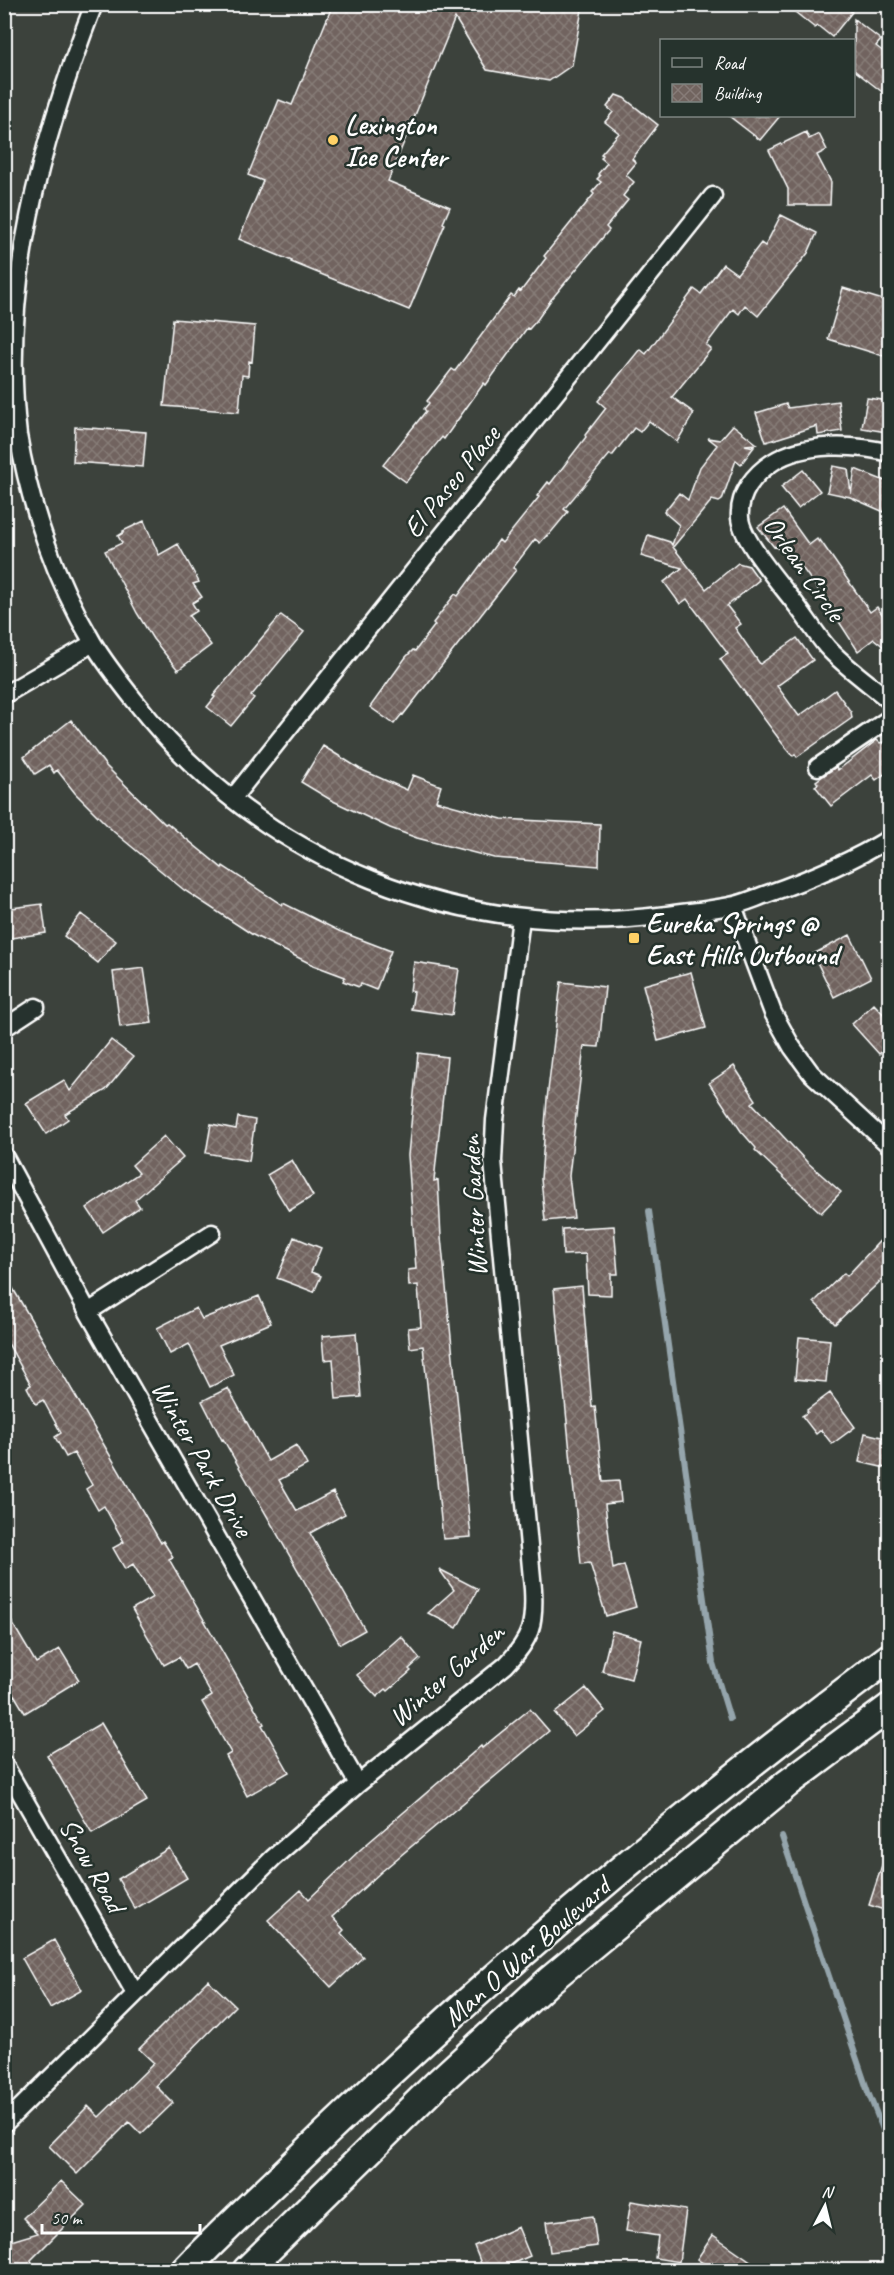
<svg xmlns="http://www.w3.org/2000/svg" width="894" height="2275" font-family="Caveat,sans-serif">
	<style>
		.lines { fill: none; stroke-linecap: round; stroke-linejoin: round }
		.stream { stroke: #95a5ac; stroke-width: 6 }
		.building { fill: url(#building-cross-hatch); stroke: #fff; stroke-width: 1.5 }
		.minor-casing { stroke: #fff; stroke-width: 21 }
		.primary-casing { stroke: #fff; stroke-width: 32 }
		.minor { stroke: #26332d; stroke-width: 16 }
		.primary { stroke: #26332d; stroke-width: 27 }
		.poi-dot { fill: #ffd166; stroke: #26332d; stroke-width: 2 }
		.labels { text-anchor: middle; stroke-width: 5; stroke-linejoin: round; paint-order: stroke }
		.poi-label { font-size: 28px; font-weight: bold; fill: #fff; stroke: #26332d; text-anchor: start }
		.street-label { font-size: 28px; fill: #fff; stroke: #26332d }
	</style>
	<defs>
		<pattern id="building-cross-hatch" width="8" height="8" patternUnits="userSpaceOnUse" patternTransform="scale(1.5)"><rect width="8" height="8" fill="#71645f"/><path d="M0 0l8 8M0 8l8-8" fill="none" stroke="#867b77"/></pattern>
	</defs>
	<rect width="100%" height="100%" fill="#3c423c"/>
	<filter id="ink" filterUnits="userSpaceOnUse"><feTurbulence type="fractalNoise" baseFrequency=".0167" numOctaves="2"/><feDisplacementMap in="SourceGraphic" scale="12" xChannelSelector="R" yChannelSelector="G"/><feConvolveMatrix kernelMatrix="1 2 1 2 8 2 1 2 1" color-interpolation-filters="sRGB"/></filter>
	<g filter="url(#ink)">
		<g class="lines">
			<path class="stream" d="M649 1211 713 1663 730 1719
				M782 1837 868 2092 890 2147"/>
		</g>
		<path class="building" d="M333 4H583L572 65 549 81 487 70 455 18 388 181 450 207 443 223 445 224 409 310 291 262 292 261 239 239 263 181 248 175 279 100 292 105Z
			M785 4H843L852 12 832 37 817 25 815 28Z
			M854 19 881 40 876 46 890 57V98L854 70Z
			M616 95 624 98 658 125 632 159 636 163 626 175 634 182 623 196 628 200 606 227 609 230 550 301 537 320 529 329 527 328 486 385 484 383 444 439 442 437 406 482 383 465 426 411 424 409 429 403 427 401 452 369 455 371 511 295 514 297 519 290 521 291 546 258 544 256 594 194 592 192 601 182 597 179 600 176 598 174 607 163 601 158 603 155 601 154 619 133 605 122 613 112 607 107Z
			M729 116H780L760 140Z
			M806 132 809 139 819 134 827 150 817 155 831 182 830 205H788V189L769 150Z
			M781 215 817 233 808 253 758 316 745 305 739 314 733 309 706 345 711 349 672 397 694 413 677 442 649 421 640 432 634 428 612 456 610 454 564 509 568 512 548 536 547 535 540 543 535 539 513 568 516 570 403 715 402 714 394 724 370 707 406 657 413 650 415 651 435 625 433 623 455 594 458 596 499 540 502 543 539 497 537 496 548 482 550 484 586 437 585 435 606 408 598 401 640 349 646 354 694 289 701 294 723 264 737 274 761 243 765 246Z
			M843 288 890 302V358L828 339Z
			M173 319 255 326 252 362 249 361 248 376 242 375 239 412 164 406Z
			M867 398 890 401V430L887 429V432L862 428Z
			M838 401 842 431 818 435 817 426 766 442 756 413 786 404 788 408Z
			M733 425 757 444 745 445 754 447 741 464 736 460 722 500 719 502 712 500 673 547 706 589 738 563 749 566 759 580 727 606 741 624 735 628 760 664 797 638 813 660 777 686 799 716 835 690 851 712 852 718 797 757 795 754 793 756 782 743 720 659 728 654 687 599 680 604 664 582 682 568 641 556 648 535 670 542 672 545 679 525 664 512 679 493 688 500 700 467 717 445 708 438 720 440Z
			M75 427 146 432 143 467 73 462Z
			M833 466 848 469 851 494 855 469 890 483V500L884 512 850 497 827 492Z
			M803 470 820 491 798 508 781 487Z
			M783 509 809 545 817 539 819 542 820 540 870 612 877 607 890 625V652L874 639 858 651 819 591 785 544 778 549 776 546 774 547 758 527Z
			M144 521 159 555 178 544 199 582 193 584 202 597 192 603 197 611 189 616 211 645 178 670 153 639 137 613 105 551 122 543 118 536 123 533V531Z
			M281 615 304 632 251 696 254 698 231 726 207 707 215 697 213 696Z
			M71 720 106 766 165 824 167 823 222 868 223 866 282 905 283 903 339 931 391 951 376 990 361 984 359 987 343 981 345 977 313 965 253 935 184 890 114 832 75 793 57 770 54 773 49 765 35 774 24 757Z
			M877 740 880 743 883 742 890 751V770L876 780 872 775 831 806 815 786 818 784 816 781 836 767 838 770Z
			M323 746 360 769 407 790 413 775 441 786 436 801 502 819 600 824 599 866 494 858 417 838 390 828 331 800 301 782Z
			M42 904 46 933 4 939V909Z
			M81 914 116 941 98 963 64 936Z
			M850 935 871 978 834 997 813 954Z
			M414 962 459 969 452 1015 411 1009 414 992 410 991Z
			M144 968 152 1023 120 1027 113 972Z
			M691 972 706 1028 658 1041 643 985Z
			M561 982 605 987 599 1047 584 1046 569 1176 574 1218 545 1221 541 1179 547 1099Z
			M874 1004 890 1021V1045L879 1054 852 1024Z
			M111 1040 133 1057 106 1090 65 1114 68 1119 46 1134 26 1103 64 1080 70 1091Z
			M418 1053 447 1057 434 1181 438 1180 441 1237 471 1537 443 1539 423 1346 410 1348 408 1328 421 1327 418 1285 409 1286 408 1270 416 1269 408 1155Z
			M734 1066 756 1100 752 1103 807 1162 841 1192 821 1213 755 1150 756 1148 741 1131 709 1083Z
			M238 1117 255 1120 249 1161 206 1153 211 1124 236 1129Z
			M164 1136 183 1158 135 1200 140 1207 103 1232 87 1208 139 1173 132 1165Z
			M292 1160 313 1196 289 1211 267 1175Z
			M614 1226 618 1274H611V1295L588 1294 586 1254 563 1255 562 1229Z
			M890 1230V1272L835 1324 814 1302 844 1273 847 1276Z
			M294 1237 321 1248 311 1272 321 1276 314 1292 277 1278Z
			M4 1273 161 1543 163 1541 173 1557 169 1559 264 1724 262 1725 289 1772 247 1796 226 1756 231 1753 202 1702 212 1696 194 1664 186 1669 179 1657 164 1665 132 1609 153 1597 133 1564 125 1569 113 1548 124 1542 104 1506 98 1510 86 1489 92 1485 74 1453 66 1457 55 1437 61 1433 43 1400 36 1404 27 1387 31 1385 4 1336Z
			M582 1286 592 1407 595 1406 603 1482 619 1481 621 1502 605 1504 613 1569 624 1565 636 1607 606 1616 590 1563 581 1564 554 1289Z
			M259 1296 271 1323 219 1345 234 1375 210 1387 189 1344 170 1354 157 1328 196 1308 202 1319Z
			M356 1333 361 1397 336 1399 333 1359 324 1360 322 1336Z
			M799 1337 830 1340 826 1382 795 1379Z
			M228 1388 268 1461 296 1445 307 1465 279 1480 297 1511 333 1492 345 1514 310 1533 365 1630 340 1644 223 1439 222 1440 202 1401Z
			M830 1393 855 1427 832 1444 821 1430 816 1434 802 1416 808 1412 807 1410Z
			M865 1433 890 1439V1469L859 1462Z
			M439 1569 478 1589 457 1628 428 1613 454 1590Z
			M4 1609 36 1663 60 1649 79 1680 25 1713 4 1678Z
			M612 1631 641 1639 631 1679 602 1671Z
			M401 1636 420 1659 409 1669 411 1671 388 1691 386 1689 377 1697 357 1675Z
			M586 1688 605 1711 574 1736 555 1713Z
			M530 1709 549 1731 381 1872 332 1917 344 1930 341 1933 363 1957 331 1987 268 1920 301 1890 309 1899 361 1849 481 1746 482 1748Z
			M101 1723 147 1801 92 1833 47 1755Z
			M169 1848 187 1878 135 1909 118 1879Z
			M886 1853H890V1912L869 1905Z
			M54 1940 82 1990 50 2008 22 1958Z
			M208 1980 235 2006 156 2086 173 2103 141 2134 129 2122 77 2174 49 2146 88 2106 99 2117 154 2063 139 2049Z
			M61 2181 86 2205 31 2260 35 2271H4V2243L38 2233 23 2218Z
			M631 2201 686 2210 679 2262 655 2258 658 2236 626 2231Z
			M593 2216 597 2246 550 2252 546 2222Z
			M518 2227 530 2256 495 2271H484L474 2246Z
			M713 2235 765 2271H714L697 2259Z"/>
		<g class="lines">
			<defs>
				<path id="minor" d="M94 4C41 141 0 287 18 435 30 507 56 581 93 643 105 663 120 682 135 701 261 864 464 943 667 915 688 912 709 910 730 906 743 904 755 898 767 894 810 879 851 862 890 838
					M890 453C855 444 804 442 773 462 754 474 738 494 740 518 742 541 782 586 797 606 807 619 816 634 827 647 845 667 869 683 890 701
					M4 695 93 643
					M818 767 890 718
					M232 799 713 196
					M733 906 773 1013 792 1047 811 1073 890 1146
					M4 1028 36 1007
					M4 1156 88 1312 358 1784
					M88 1312 212 1233
					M4 1764 135 1993
					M4 2124 273 1858 358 1784 506 1665C531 1639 535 1625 533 1589L493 1161 495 1120 521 918"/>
				<path id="primary" d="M185 2270C230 2223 279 2179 326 2133 504 1962 692 1805 890 1657
					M247 2270 439 2082 550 1980 788 1783 890 1707"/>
			</defs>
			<use href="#minor" class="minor-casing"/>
			<use href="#primary" class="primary-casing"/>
			<use href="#minor" class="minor"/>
			<use href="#primary" class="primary"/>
		</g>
	</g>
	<g class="poi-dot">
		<circle cx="333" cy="140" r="6"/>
		<rect x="628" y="932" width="12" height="12" rx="3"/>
	</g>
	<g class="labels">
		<g class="poi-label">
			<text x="345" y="134">Lexington<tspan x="345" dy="32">Ice Center</tspan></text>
			<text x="646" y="932">Eureka Springs @<tspan x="646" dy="32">East Hills Outbound</tspan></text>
		</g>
		<g class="street-label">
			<text transform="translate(451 481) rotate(-51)" y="10">El Paseo Place</text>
			<text transform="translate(805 568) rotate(55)" y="10">Orlean Circle</text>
			<text transform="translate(473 1206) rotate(-93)" y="10">Winter Garden</text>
			<text transform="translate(203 1458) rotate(60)" y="10">Winter Park Drive</text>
			<text transform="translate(446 1674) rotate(-41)" y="10">Winter Garden</text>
			<text transform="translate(93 1865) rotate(60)" y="10">Snow Road</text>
			<text transform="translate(526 1951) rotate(-41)" y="10">Man O War Boulevard</text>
		</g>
	</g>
	<rect width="894" height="2275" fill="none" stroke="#26332d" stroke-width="24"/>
	<rect x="12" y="12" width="870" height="2251" fill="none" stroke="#fff" stroke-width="2" filter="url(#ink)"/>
	<rect x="660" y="39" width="195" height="78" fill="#26332d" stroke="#7d8581" stroke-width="1.5"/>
	<rect x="672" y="58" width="30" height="9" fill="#26332d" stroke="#7d8581" stroke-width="1.5"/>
	<text x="714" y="69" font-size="18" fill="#ffffff">Road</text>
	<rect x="672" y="84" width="30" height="18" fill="url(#building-cross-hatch)" stroke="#7d8581" stroke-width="1.5"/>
	<text x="714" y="99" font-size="18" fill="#ffffff">Building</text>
	<g transform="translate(825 2206) rotate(7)" stroke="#26332d" stroke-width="4.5" paint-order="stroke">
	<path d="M0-4.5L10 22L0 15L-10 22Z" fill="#ffffff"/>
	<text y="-9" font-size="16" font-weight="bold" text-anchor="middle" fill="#ffffff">N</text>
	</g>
	<path d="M42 2224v9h158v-9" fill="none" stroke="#ffffff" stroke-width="3"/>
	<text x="51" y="2224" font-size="18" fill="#ffffff" stroke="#26332d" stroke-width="4.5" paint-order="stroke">50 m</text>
</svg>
